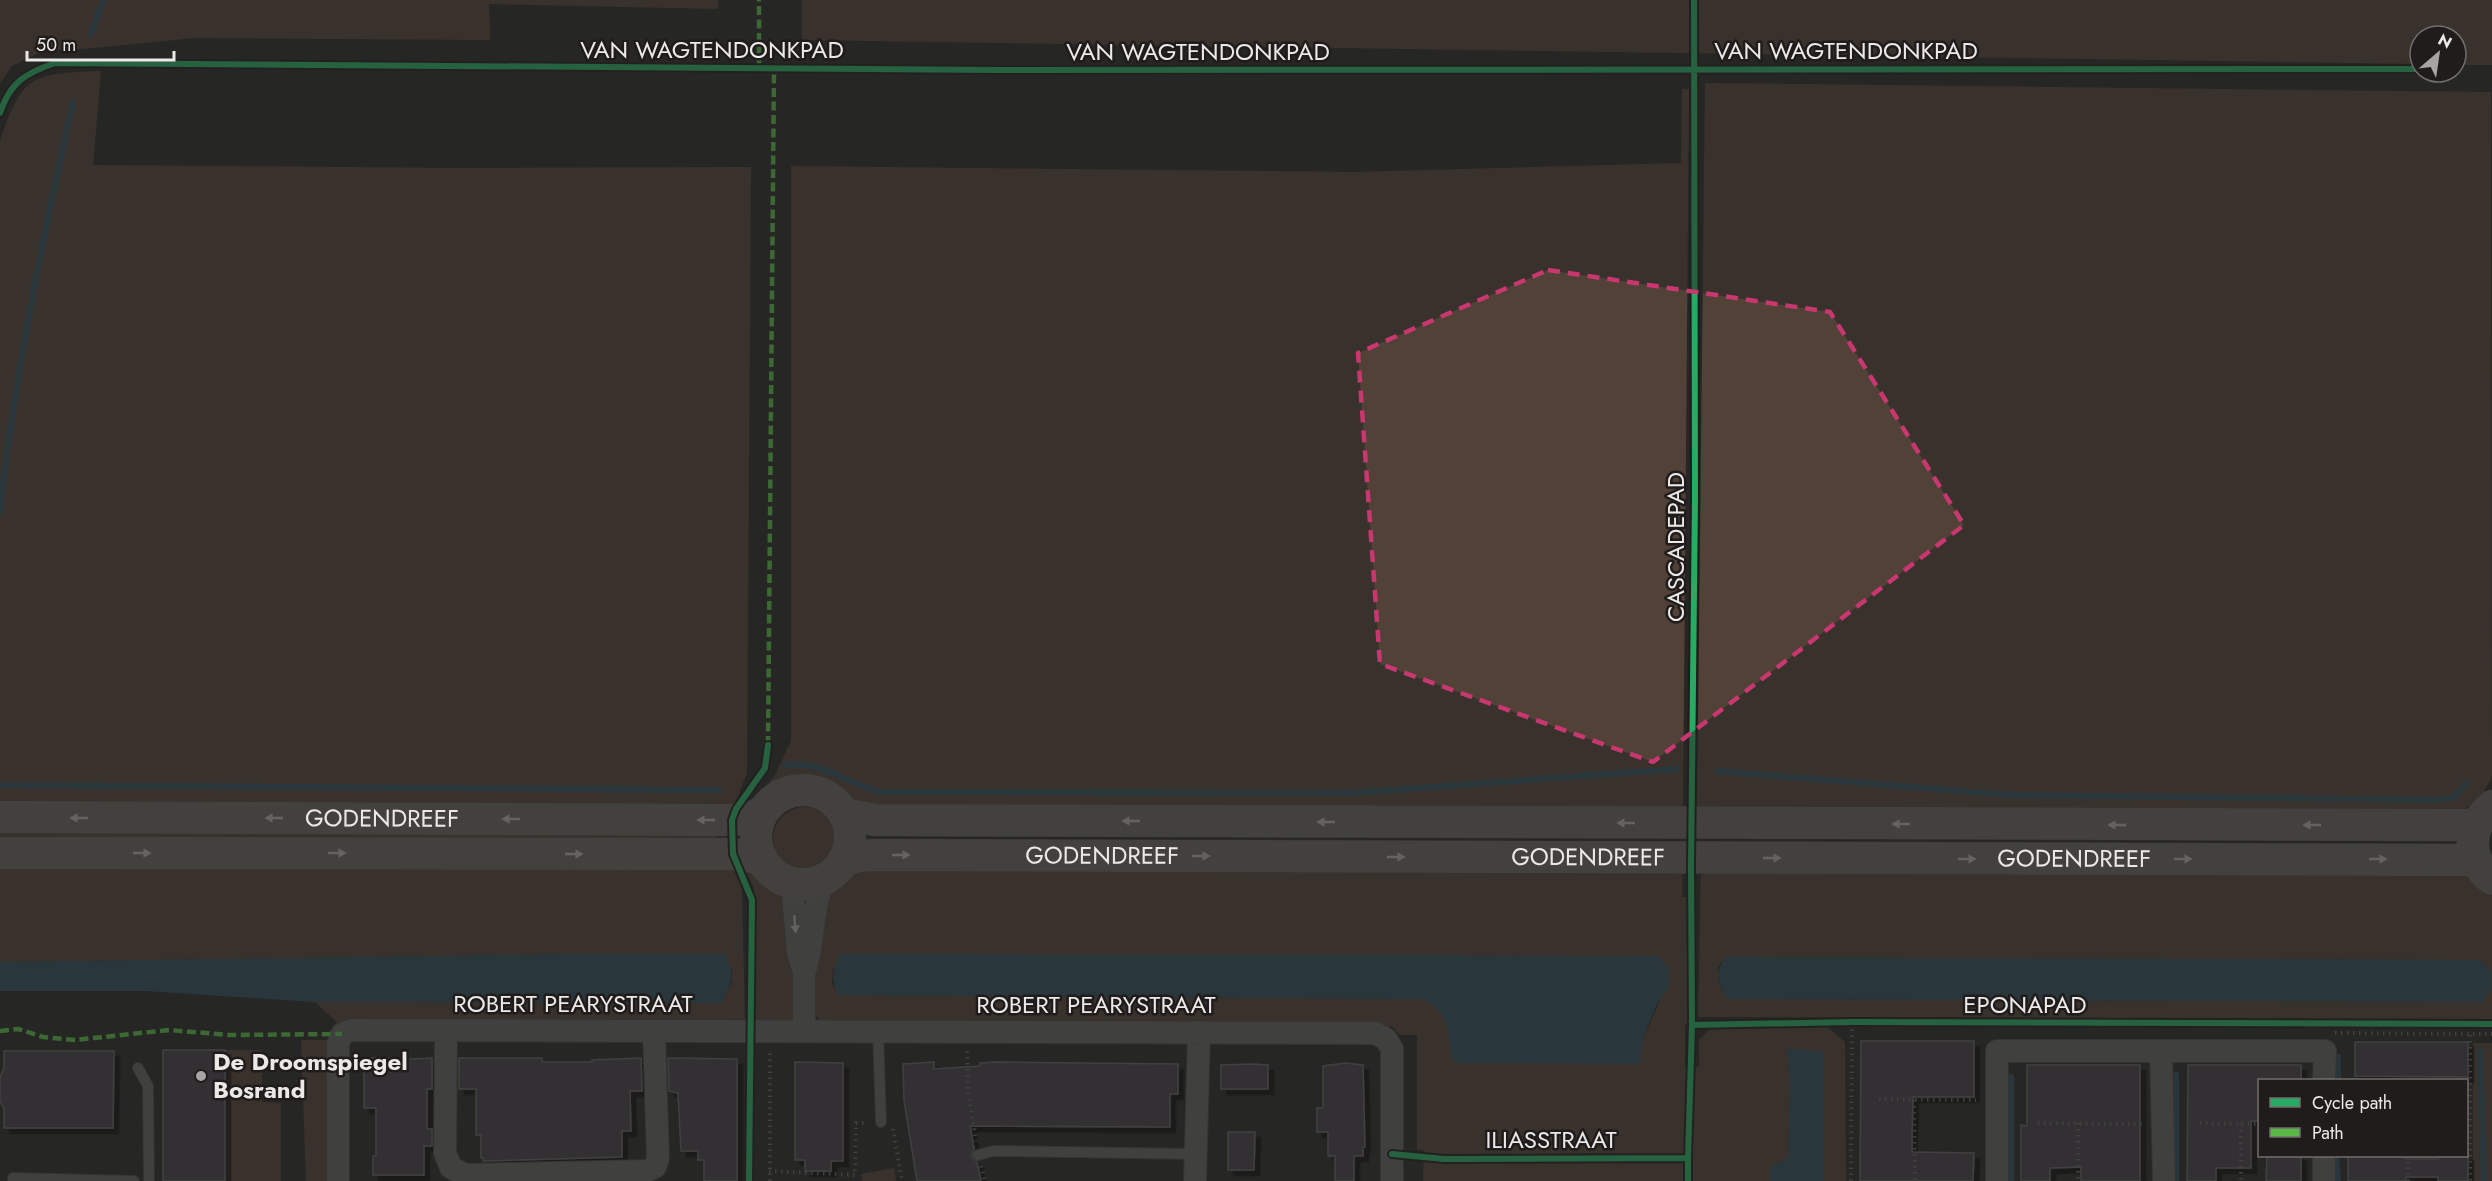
<svg xmlns="http://www.w3.org/2000/svg" width="2492" height="1181" font-family="Jost,sans-serif">
	<style>
		.green { fill: #514137; fill-rule: evenodd }
		.water { fill: #2e4c5c }
		.lines { fill: none; stroke-linecap: round; stroke-linejoin: round }
		.stream { stroke: #2e4c5c; stroke-width: 6 }
		.building { fill: #3f3e44; stroke: #626162; stroke-width: 1.5; filter: url(#shadow) }
		.service-casing { stroke: #444342; stroke-width: 12 }
		.minor-casing { stroke: #444342; stroke-width: 24 }
		.secondary-casing { stroke: #444342; stroke-width: 33 }
		.path { stroke: #605f5e; stroke-width: 4; stroke-dasharray: 1.5 4.5; stroke-linecap: butt }
		.service { stroke: #605f5f; stroke-width: 10 }
		.minor { stroke: #605f5f; stroke-width: 22 }
		.secondary { stroke: #66635c; stroke-width: 32 }
		.quiet { stroke: #58b947; stroke-width: 4.5; stroke-dasharray: 9 4.5; stroke-linecap: butt }
		.cycleway-casing { stroke: #1f1c1b; stroke-width: 10 }
		.cycleway { stroke: #26ab63; stroke-width: 6 }
		.oneway { fill: #afada9 }
		.oneway2 { fill: #acabaa }
		.marked { fill: none; stroke: #c83770; stroke-width: 4.5; stroke-dasharray: 12 8; stroke-linejoin: round }
		.poi-dot { fill: #a6a5a4; stroke: #1f1c1b; stroke-width: 2 }
		.labels { text-anchor: middle; stroke-width: 5; stroke-linejoin: round; paint-order: stroke }
		.street-label { font-size: 24px; fill: #ebe9e8; stroke: #1f1c1b }
		.poi-label { font-size: 24px; font-weight: bold; fill: #ebe9e8; stroke: #1f1c1b; text-anchor: start }
	</style>
	<defs>
		<filter id="shadow"><feDropShadow dx="5.5" dy="5.5" stdDeviation="0" flood-color="#0009"/></filter>
	</defs>
	<rect width="100%" height="100%" fill="#272625"/>
	<path class="green" d="M0 0H718V9L489 4 490 40 195 38 73 50H45L12 66 0 83Z
		M802 0H2492V65H2456V36H2420V64L802 40Z
		M101 71 93 165 460 168 751 167 747 773 731 814H0V142C22 73 33 74 101 71Z
		M1705 83 2491 92 2492 775C2487 791 2473 807 2457 812L1697 818Z
		M1682 89H1689L1683 819 874 815C866 811 856 808 849 803 832 790 812 776 789 783 774 788 764 802 749 807L775 775 791 741V166L1356 172 1681 163Z
		M773 839a32 32 0 1 1 64 0a32 32 0 1 1-64 0Z
		M0 825 716 827V850L0 848Z
		M0 860 730 861 742 888 745 1025H340L315 1002 721 1003 732 983V968L579 954 0 962Z
		M1683 864 1682 897H1687L1688 1023 1685 1024V1067H1699V1040L1711 1028 1827 1027 1845 1042 1846 1181H1824V1052L1787 1048 1790 1087 1788 1158 1770 1168V1181H1423L1424 1150H1417V1035H1400L1393 1027 820 1022 813 1008C816 984 818 913 829 895 836 884 847 877 857 870ZM987 955 1659 956 1661 998 1642 1041 1639 1064 1452 1059C1449 1034 1449 1009 1422 999L838 995 832 984 833 968Z
		M1701 866 2464 872 2487 889 2492 896V1019L1698 1017ZM1726 957 2480 960 2491 971V988L2482 1002 1727 999 1719 984 1718 967Z
		M744 867 761 870 783 892 795 974V1018L792 1021 756 1020V902L753 886Z
		M2492 1028V1181H2473V1043H2492Z
		M301 1040H331V1181H306Z
		M225 1050H262V1102L281 1103V1181H225V1086L216 1068H225Z
		M894 1168 896 1181H862L861 1174Z"/>
	<path class="water" d="M579 954H725C736 976 732 983 721 1003L315 1002 145 991H0V962Z
		M841 954 1659 956 1669 969V986L1656 1006 1642 1041 1640 1064 1459 1063 1452 1060C1449 1034 1449 1009 1422 999L838 995C830 979 833 969 841 954Z
		M1726 957 2480 960 2491 971V988L2482 1002 1727 999C1718 983 1714 972 1726 957Z
		M1787 1048 1824 1052V1181H1770V1168L1788 1158 1790 1087Z"/>
	<g class="lines">
		<path class="stream" d="M91 34 103 0
			M0 511C15 374 43 237 73 102
			M786 765C824 760 847 785 881 792L1352 793 1677 769
			M1717 771 2010 795 2433 800 2453 798 2467 783
			M0 785 719 790
			M2480 1050 2484 1181
			M2338 1057V1080
			M2176 1075V1181
			M2336 1156 2338 1181
			M2011 1181V1077"/>
	</g>
	<path class="building" d="M1861 1041H1974V1097H1913L1912 1135V1152L1974 1153 1973 1181H1860Z
		M2355 1042H2468V1077L2355 1076Z
		M163 1050H225V1181H163Z
		M4 1051H114L113 1128H4V1109L0 1101V1077L4 1068Z
		M364 1058H390V1060L432 1058V1089H427V1129H432V1146H424V1175H373V1156H376V1108H364Z
		M459 1058H542V1062H592V1060L641 1058 642 1091H630L631 1131H622V1157L483 1161V1158H481V1135H476V1089H459Z
		M668 1058 737 1059V1181H704V1160H698V1151H681L678 1093 669 1091Z
		M795 1062 843 1063V1161H831V1171H805V1160H795Z
		M934 1062V1069L980 1066V1063L996 1062 1178 1064V1094H1170V1127L970 1126 974 1149 971 1156 977 1162 981 1181H917L904 1100 903 1064Z
		M1345 1063 1363 1065 1365 1147H1363V1156H1354V1181H1335V1156H1328V1132H1317V1108H1323V1066Z
		M1254 1064 1268 1065V1089H1221V1065Z
		M2027 1065H2140V1181H2081V1167L2050 1168V1181H2021V1125L2027 1126Z
		M2188 1065H2301V1080H2259V1121H2251V1168H2216V1181H2187Z
		M1228 1132H1255L1254 1170H1228Z
		M2267 1155H2301V1181H2266Z
		M2348 1155H2406V1159H2438V1155H2468V1181H2438V1177H2406V1181H2348Z"/>
	<g class="lines">
		<defs>
			<path id="service" d="M878 1031 881 1122
				M138 1068 148 1086 149 1181
				M978 1155 993 1151 1195 1154
				M13 1181V1178L134 1181"/>
			<path id="minor" d="M782 878 791 889 793 895 798 953 804 973V1031
				M805 971C815 941 811 906 826 877
				M446 1030 445 1153 451 1168 466 1175 647 1171 655 1167 658 1159 654 1031
				M2161 1051 2164 1181
				M2324 1156V1181
				M338 1181V1044L342 1034 351 1030 1375 1033 1386 1039 1392 1049V1181
				M1195 1181 1199 1032
				M1997 1181V1051H2325L2324 1080"/>
			<g id="secondary">
				<circle cx="803" cy="837" r="47"/>
				<path d="M2492 806C2468 826 2465 859 2492 879"/>
				<path d="M844 814 875 820 2475 825"/>
				<path id="s1" d="M0 817 732 820 750 818 763 812"/>
				<path d="M0 853 733 854 762 859"/>
				<path id="s2" d="M843 861 858 856 874 855 2475 860"/>
			</g>
		</defs>
		<use href="#service" class="service-casing"/>
		<use href="#minor" class="minor-casing"/>
		<use href="#secondary" class="secondary-casing"/>
		<path class="path" d="M2335 1033 2492 1034
			M2470 1035V1181
			M967 1051 968 1090 976 1141
			M1879 1099 1976 1100
			M1914 1100 1915 1181
			M2038 1123 2144 1124
			M2078 1123V1181
			M2200 1123 2260 1124
			M2241 1124V1181
			M893 1129 902 1181
			M981 1166 985 1181
			M769 1171 855 1175 856 1123H867
			M770 1181V1050
			M1851 1181 1852 1022
			M2408 1181V1156"/>
		<use href="#service" class="service"/>
		<use href="#minor" class="minor"/>
		<use href="#secondary" class="secondary"/>
		<path class="quiet" d="M759 69V0
			M768 745 774 69
			M0 1031 18 1029 43 1037 75 1040 169 1030 229 1035 342 1034"/>
		<defs>
			<path id="cycleway" d="M0 113C10 82 26 73 55 63L998 70 2420 69
				M1692 1025 1691 867 1695 498 1694 0
				M1392 1154 1444 1159 1688 1158V1181
				M1688 1158 1692 1025 1852 1022 2492 1024
				M749 1181 752 900 733 854 732 820 736 809 765 768 768 745"/>
		</defs>
		<use href="#cycleway" class="cycleway-casing"/>
		<use href="#cycleway" class="cycleway"/>
	</g>
	<defs><path id="oneway-solid" d="M-6-.8H1V-3.2L6.5 0L1 3.2V.8H-6Z" transform="scale(1.5)"/></defs>
	<g class="oneway">
		<use href="#oneway-solid" transform="translate(79 818) rotate(-180)"/>
		<use href="#oneway-solid" transform="translate(274 818) rotate(-180)"/>
		<use href="#oneway-solid" transform="translate(511 819) rotate(-180)"/>
		<use href="#oneway-solid" transform="translate(706 820) rotate(-180)"/>
		<use href="#oneway-solid" transform="translate(1131 821) rotate(-180)"/>
		<use href="#oneway-solid" transform="translate(1326 822) rotate(-180)"/>
		<use href="#oneway-solid" transform="translate(1626 823) rotate(-180)"/>
		<use href="#oneway-solid" transform="translate(1901 824) rotate(-180)"/>
		<use href="#oneway-solid" transform="translate(2117 825) rotate(-180)"/>
		<use href="#oneway-solid" transform="translate(2312 825) rotate(-180)"/>
		<use href="#oneway-solid" transform="translate(142 853)"/>
		<use href="#oneway-solid" transform="translate(337 853)"/>
		<use href="#oneway-solid" transform="translate(574 854)"/>
		<use href="#oneway-solid" transform="translate(901 855)"/>
		<use href="#oneway-solid" transform="translate(1201 856)"/>
		<use href="#oneway-solid" transform="translate(1396 857)"/>
		<use href="#oneway-solid" transform="translate(1772 858)"/>
		<use href="#oneway-solid" transform="translate(1967 859)"/>
		<use href="#oneway-solid" transform="translate(2183 859)"/>
		<use href="#oneway-solid" transform="translate(2378 859)"/>
	</g>
	<use class="oneway2" href="#oneway-solid" transform="translate(795 924) rotate(85)"/>
	<path d="M0 0H2492V1181H0ZM1548 270 1830 312 1964 525 1653 762 1380 664 1358 353Z" fill="#272625" fill-opacity=".55" fill-rule="evenodd"/>
	<path class="marked" d="M1548 270 1830 312 1964 525 1653 762 1380 664 1358 353Z"/>
	<circle class="poi-dot" cx="201" cy="1076" r="6"/>
	<g class="labels">
		<g class="street-label">
			<text x="712" y="58">VAN WAGTENDONKPAD</text>
			<text x="1846" y="59">VAN WAGTENDONKPAD</text>
			<text x="1198" y="60">VAN WAGTENDONKPAD</text>
			<text transform="translate(1676 547) rotate(-90)" y="8">CASCADEPAD</text>
			<text dy="8" stroke="none"><textPath href="#s1" startOffset="382">GODENDREEF</textPath></text>
			<text dy="8" stroke="none"><textPath href="#s2" startOffset="260">GODENDREEF</textPath></text>
			<text dy="8" stroke="none"><textPath href="#s2" startOffset="746">GODENDREEF</textPath></text>
			<text dy="8" stroke="none"><textPath href="#s2" startOffset="1232">GODENDREEF</textPath></text>
			<text x="573" y="1012">ROBERT PEARYSTRAAT</text>
			<text x="1096" y="1013">ROBERT PEARYSTRAAT</text>
			<text x="2025" y="1013">EPONAPAD</text>
			<text x="1551" y="1148">ILIASSTRAAT</text>
		</g>
		<g class="poi-label">
			<text x="213" y="1070">De Droomspiegel<tspan x="213" dy="28">Bosrand</tspan></text>
		</g>
	</g>
	<rect x="2258" y="1079" width="210" height="78" fill="#1f1c1b" stroke="#716e6d" stroke-width="1.5"/>
	<rect x="2270" y="1098" width="30" height="9" fill="#26ab63" stroke="#716e6d" stroke-width="1.5"/>
	<text x="2312" y="1109" font-size="18" fill="#ebe9e8">Cycle path</text>
	<rect x="2270" y="1128" width="30" height="9" fill="#58b947" stroke="#716e6d" stroke-width="1.5"/>
	<text x="2312" y="1139" font-size="18" fill="#ebe9e8">Path</text>
	<g transform="translate(2438 54) rotate(29)"><circle r="28" fill="#1f1c1b" stroke="#716e6d" stroke-width="1.5"/>
	<path d="M0-4.5L10 22L0 15L-10 22Z" fill="#a6a5a4"/>
	<text y="-9" font-size="16" font-weight="bold" text-anchor="middle" fill="#ebe9e8">N</text>
	</g>
	<path d="M27 51v9h147v-9" fill="none" stroke="#ebe9e8" stroke-width="3"/>
	<text x="36" y="51" font-size="18" fill="#ebe9e8" stroke="#1f1c1b" stroke-width="4.5" paint-order="stroke">50 m</text>
</svg>
